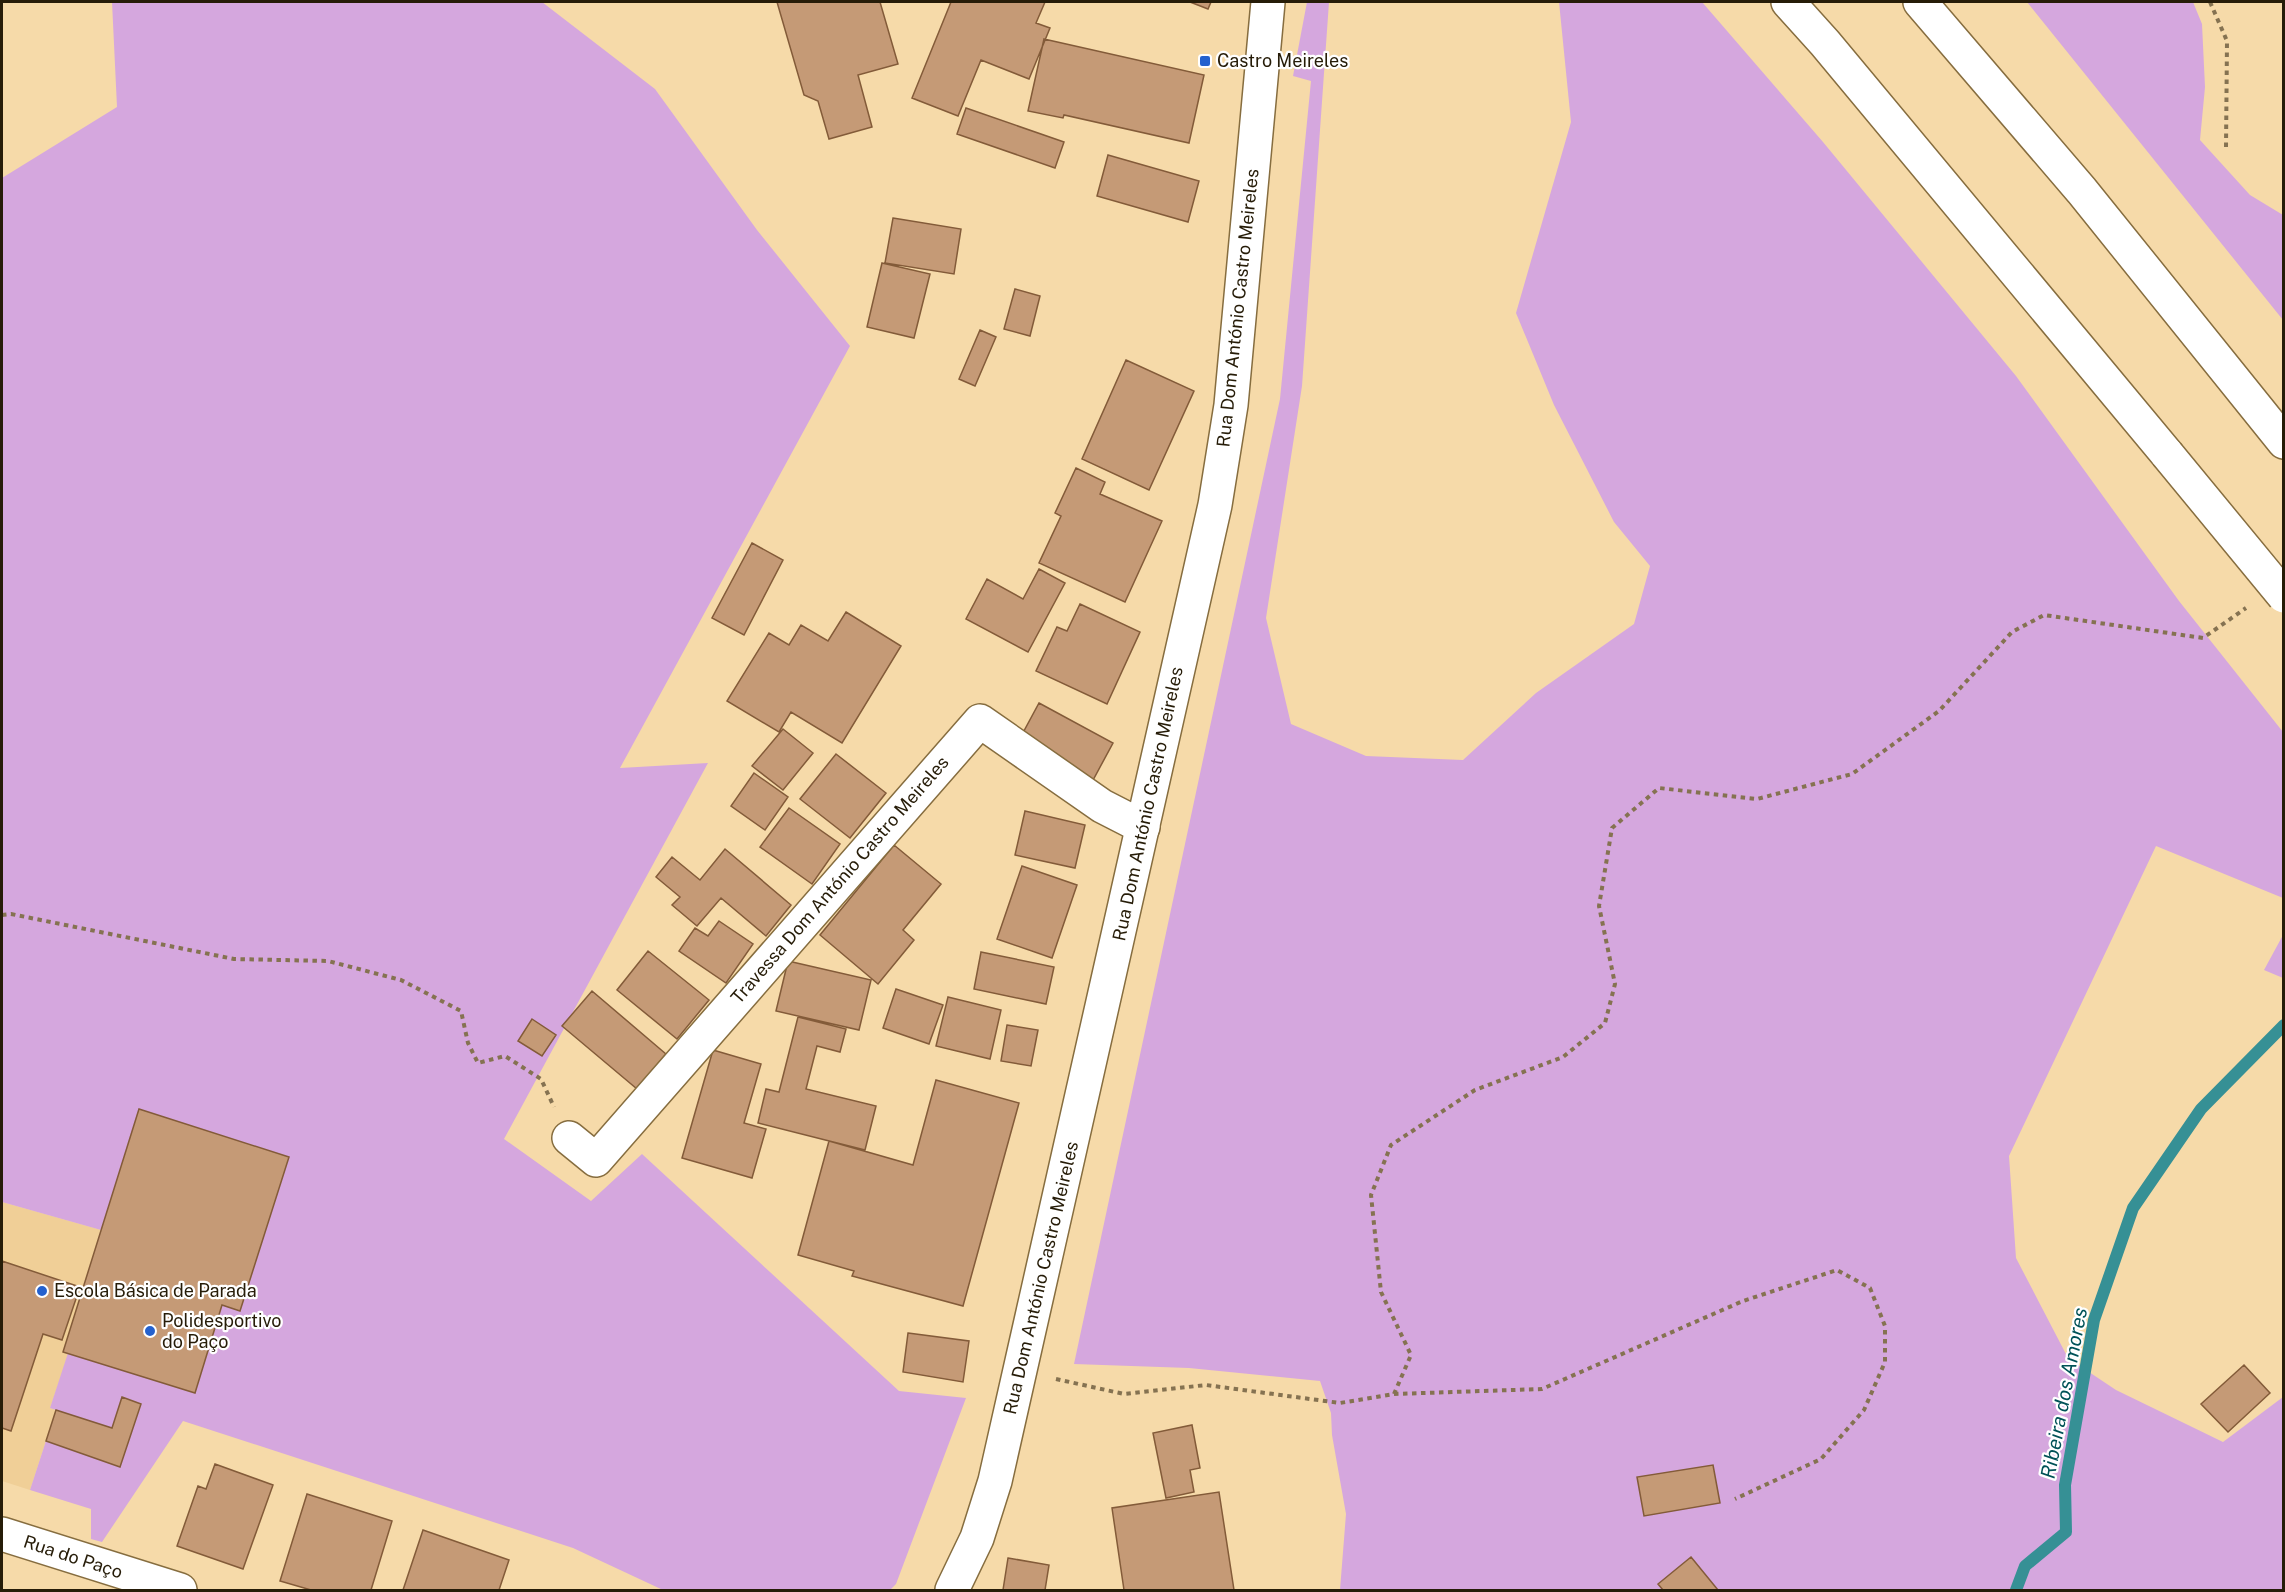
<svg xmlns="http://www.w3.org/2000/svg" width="2285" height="1592" font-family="'Public Sans',sans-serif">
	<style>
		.built { fill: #f0cf97 }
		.green { fill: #d5a7de }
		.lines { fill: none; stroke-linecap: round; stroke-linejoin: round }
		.stream { stroke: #369095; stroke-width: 12 }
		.building { fill: #c59a76; stroke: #835b39; stroke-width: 1.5 }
		.street-casing { stroke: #866d3f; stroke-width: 36 }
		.secondary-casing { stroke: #866d3f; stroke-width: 36 }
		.highway-casing { stroke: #866d3f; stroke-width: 36 }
		.path { stroke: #857251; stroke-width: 4; stroke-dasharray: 4.5 4.5; stroke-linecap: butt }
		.street { stroke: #fff; stroke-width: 33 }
		.secondary { stroke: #fff; stroke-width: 33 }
		.highway { stroke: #fff; stroke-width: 33 }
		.highway-bridge-casing { stroke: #866d3f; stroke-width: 36; stroke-linecap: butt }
		.highway-bridge { stroke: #fff; stroke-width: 33 }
		.poi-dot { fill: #2461ce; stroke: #fff; stroke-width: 2 }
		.labels { text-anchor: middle; stroke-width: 4.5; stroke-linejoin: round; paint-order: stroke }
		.poi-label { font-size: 18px; fill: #261c08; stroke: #fff; text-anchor: start }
		.street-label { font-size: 18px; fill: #261c08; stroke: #fff }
		.water-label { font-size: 20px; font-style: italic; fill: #005257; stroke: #fff }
	</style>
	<rect width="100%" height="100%" fill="#f6daa9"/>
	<path class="built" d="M2 1202 101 1230 63 1351 69 1353 50 1408 56 1410 30 1490 2 1481Z"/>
	<path class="green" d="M112 2H542L655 89 757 230 850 346 620 768 708 763 504 1139 591 1201 642 1154 899 1391 966 1398 896 1584 890 1590H663L573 1548 183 1421 102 1542 91 1539V1509L30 1490 56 1410 50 1408 68 1353 63 1352 101 1230 2 1202V178L117 107Z
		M1307 2H1329L1302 386 1266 618 1291 724 1366 756 1463 760 1536 693 1634 624 1650 566 1614 522 1554 405 1516 313 1571 122 1559 2H1702L1823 142 2016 376 2179 601 2283 732V898L2156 846 2009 1156 2016 1258 2068 1358 2116 1390 2223 1442 2283 1397V1590H1340L1346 1514 1332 1435 1331 1413 1320 1381 1189 1368 1074 1364 1280 399 1311 81 1293 76Z
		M2027 2H2193L2202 24 2205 87 2200 140 2250 195 2283 215V320Z
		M2283 935V978L2264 970Z"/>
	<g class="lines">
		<path class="stream" d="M2016 1590 2025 1566 2066 1532 2065 1485 2094 1320 2133 1208 2201 1109 2284 1025"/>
	</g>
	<path class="building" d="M777 2H880L898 64 858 75 872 127 829 139 818 101 804 95Z
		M951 2H1045L1036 23 1050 28 1029 79 981 60 958 116 912 98Z
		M1190 2H1211L1208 9Z
		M1044 39 1204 75 1189 143 1064 115 1063 118 1028 111Z
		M966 108 1064 142 1055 168 957 134Z
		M1108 155 1199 181 1188 222 1097 196Z
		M893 218 961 229 954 274 885 263Z
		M882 263 930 274 914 338 867 327Z
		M1015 289 1040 296 1030 336 1004 329Z
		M980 330 996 337 975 386 959 379Z
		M1126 360 1194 391 1149 490 1082 459Z
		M1076 468 1105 482 1100 494 1162 521 1125 602 1039 563 1061 516 1055 513Z
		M752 543 783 560 744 635 712 618Z
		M1039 569 1065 583 1028 652 966 619 987 579 1023 599Z
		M1080 604 1140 632 1107 704 1036 671 1057 627 1067 631Z
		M846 612 901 646 842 743 791 712 779 732 727 701 769 633 789 645 801 625 828 641Z
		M1039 703 1113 743 1092 782 1018 742Z
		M783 729 813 753 783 790 752 766Z
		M836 754 886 793 850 838 800 799Z
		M754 773 788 797 765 830 731 806Z
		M789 808 840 844 812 884 760 847Z
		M1025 811 1085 825 1075 868 1015 855Z
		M894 845 941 884 903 930 914 940 878 984 820 935Z
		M725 849 791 905 766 936 721 898 697 926 672 905 680 897 656 877 672 857 700 880Z
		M1022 866 1077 885 1052 958 997 939Z
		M719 921 753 944 726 983 679 951 695 928 708 936Z
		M648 951 709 1000 677 1039 617 990Z
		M981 952 1054 967 1046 1004 974 989Z
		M788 961 871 980 859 1030 776 1011Z
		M896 989 943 1005 929 1044 883 1028Z
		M592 991 666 1054 637 1089 562 1026Z
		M948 997 1001 1010 990 1059 936 1046Z
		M798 1017 846 1029 840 1052 817 1046 806 1089 876 1106 865 1150 758 1123 766 1089 779 1092Z
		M532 1019 556 1035 542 1056 518 1041Z
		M1007 1025 1038 1030 1031 1066 1001 1061Z
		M713 1050 761 1064 744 1123 766 1129 752 1178 682 1158Z
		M936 1080 1019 1103 963 1306 852 1276 854 1271 798 1255 829 1141 913 1165Z
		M139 1109 289 1157 240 1311 222 1305 195 1393 63 1352Z
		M2 1261 80 1287 62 1340 43 1334 11 1431 2 1428Z
		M908 1333 969 1341 963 1382 903 1372Z
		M2244 1365 2270 1393 2228 1432 2201 1404Z
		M122 1397 141 1404 120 1467 46 1441 56 1410 112 1428Z
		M1192 1425 1200 1468 1190 1470 1194 1492 1166 1498 1153 1433Z
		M215 1464 273 1485 243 1569 177 1546 198 1486 206 1489Z
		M1713 1465 1720 1503 1644 1516 1637 1477Z
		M1219 1492 1234 1590H1124L1112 1508Z
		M307 1494 392 1521 371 1590H311L280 1581Z
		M423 1530 509 1560 499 1590H403Z
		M1691 1557 1718 1590H1663L1658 1584Z
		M1008 1558 1049 1565 1045 1590H1003Z"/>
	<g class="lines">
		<defs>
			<path id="street" d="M569 1138 596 1160 980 721 1102 806 1143 827
				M2 1534 180 1590"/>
			<path id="secondary" d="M952 1590 977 1538 995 1481 1215 505 1231 405 1268 2"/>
			<path id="highway" d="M1788 2 1825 43 2167 454
				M1920 2 2082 191 2284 442"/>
		</defs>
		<use href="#street" class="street-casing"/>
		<use href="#secondary" class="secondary-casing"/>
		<use href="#highway" class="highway-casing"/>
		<path class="path" d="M2210 2 2227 41 2226 147
			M2 915 11 914 234 959 328 961 401 980 461 1011 468 1043 478 1063 505 1056 541 1079 554 1107
			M1056 1379 1124 1394 1206 1385 1340 1403 1394 1394 1411 1355 1381 1292 1371 1195 1391 1145 1475 1090 1563 1057 1605 1023 1615 984 1599 906 1612 828 1659 788 1757 799 1852 774 1939 711 2012 632 2044 615 2203 638 2246 608
			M1394 1394 1542 1389 1743 1301 1837 1270 1870 1288 1885 1326V1362L1864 1410 1821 1459 1735 1499"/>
		<use href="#street" class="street"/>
		<use href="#secondary" class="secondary"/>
		<use href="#highway" class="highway"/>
		<defs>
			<path id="highway-bridge" d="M2167 454 2284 596"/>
		</defs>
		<use href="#highway-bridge" class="highway-bridge-casing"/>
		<use href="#highway-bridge" class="highway-bridge"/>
	</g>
	<g class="poi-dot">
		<rect x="1199" y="55" width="12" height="12" rx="3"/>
		<circle cx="42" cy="1291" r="6"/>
		<circle cx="150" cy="1331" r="6"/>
	</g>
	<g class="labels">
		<g class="poi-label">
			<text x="1217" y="67">Castro Meireles</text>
			<text x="54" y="1297">Escola Básica de Parada</text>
			<text x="162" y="1327">Polidesportivo<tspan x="162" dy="21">do Paço</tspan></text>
		</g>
		<g class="street-label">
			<text transform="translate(1238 308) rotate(-84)" y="6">Rua Dom António Castro Meireles</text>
			<text transform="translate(1148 804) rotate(-78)" y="6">Rua Dom António Castro Meireles</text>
			<text transform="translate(840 880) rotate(-49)" y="6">Travessa Dom António Castro Meireles</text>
			<text transform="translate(1041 1278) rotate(-77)" y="6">Rua Dom António Castro Meireles</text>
			<text transform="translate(73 1557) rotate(18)" y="6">Rua do Paço</text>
		</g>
		<g class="water-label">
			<text transform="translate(2064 1393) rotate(-79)" y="7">Ribeira dos Amores</text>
		</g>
	</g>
	<rect width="2285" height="1592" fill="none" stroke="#261c08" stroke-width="6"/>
</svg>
